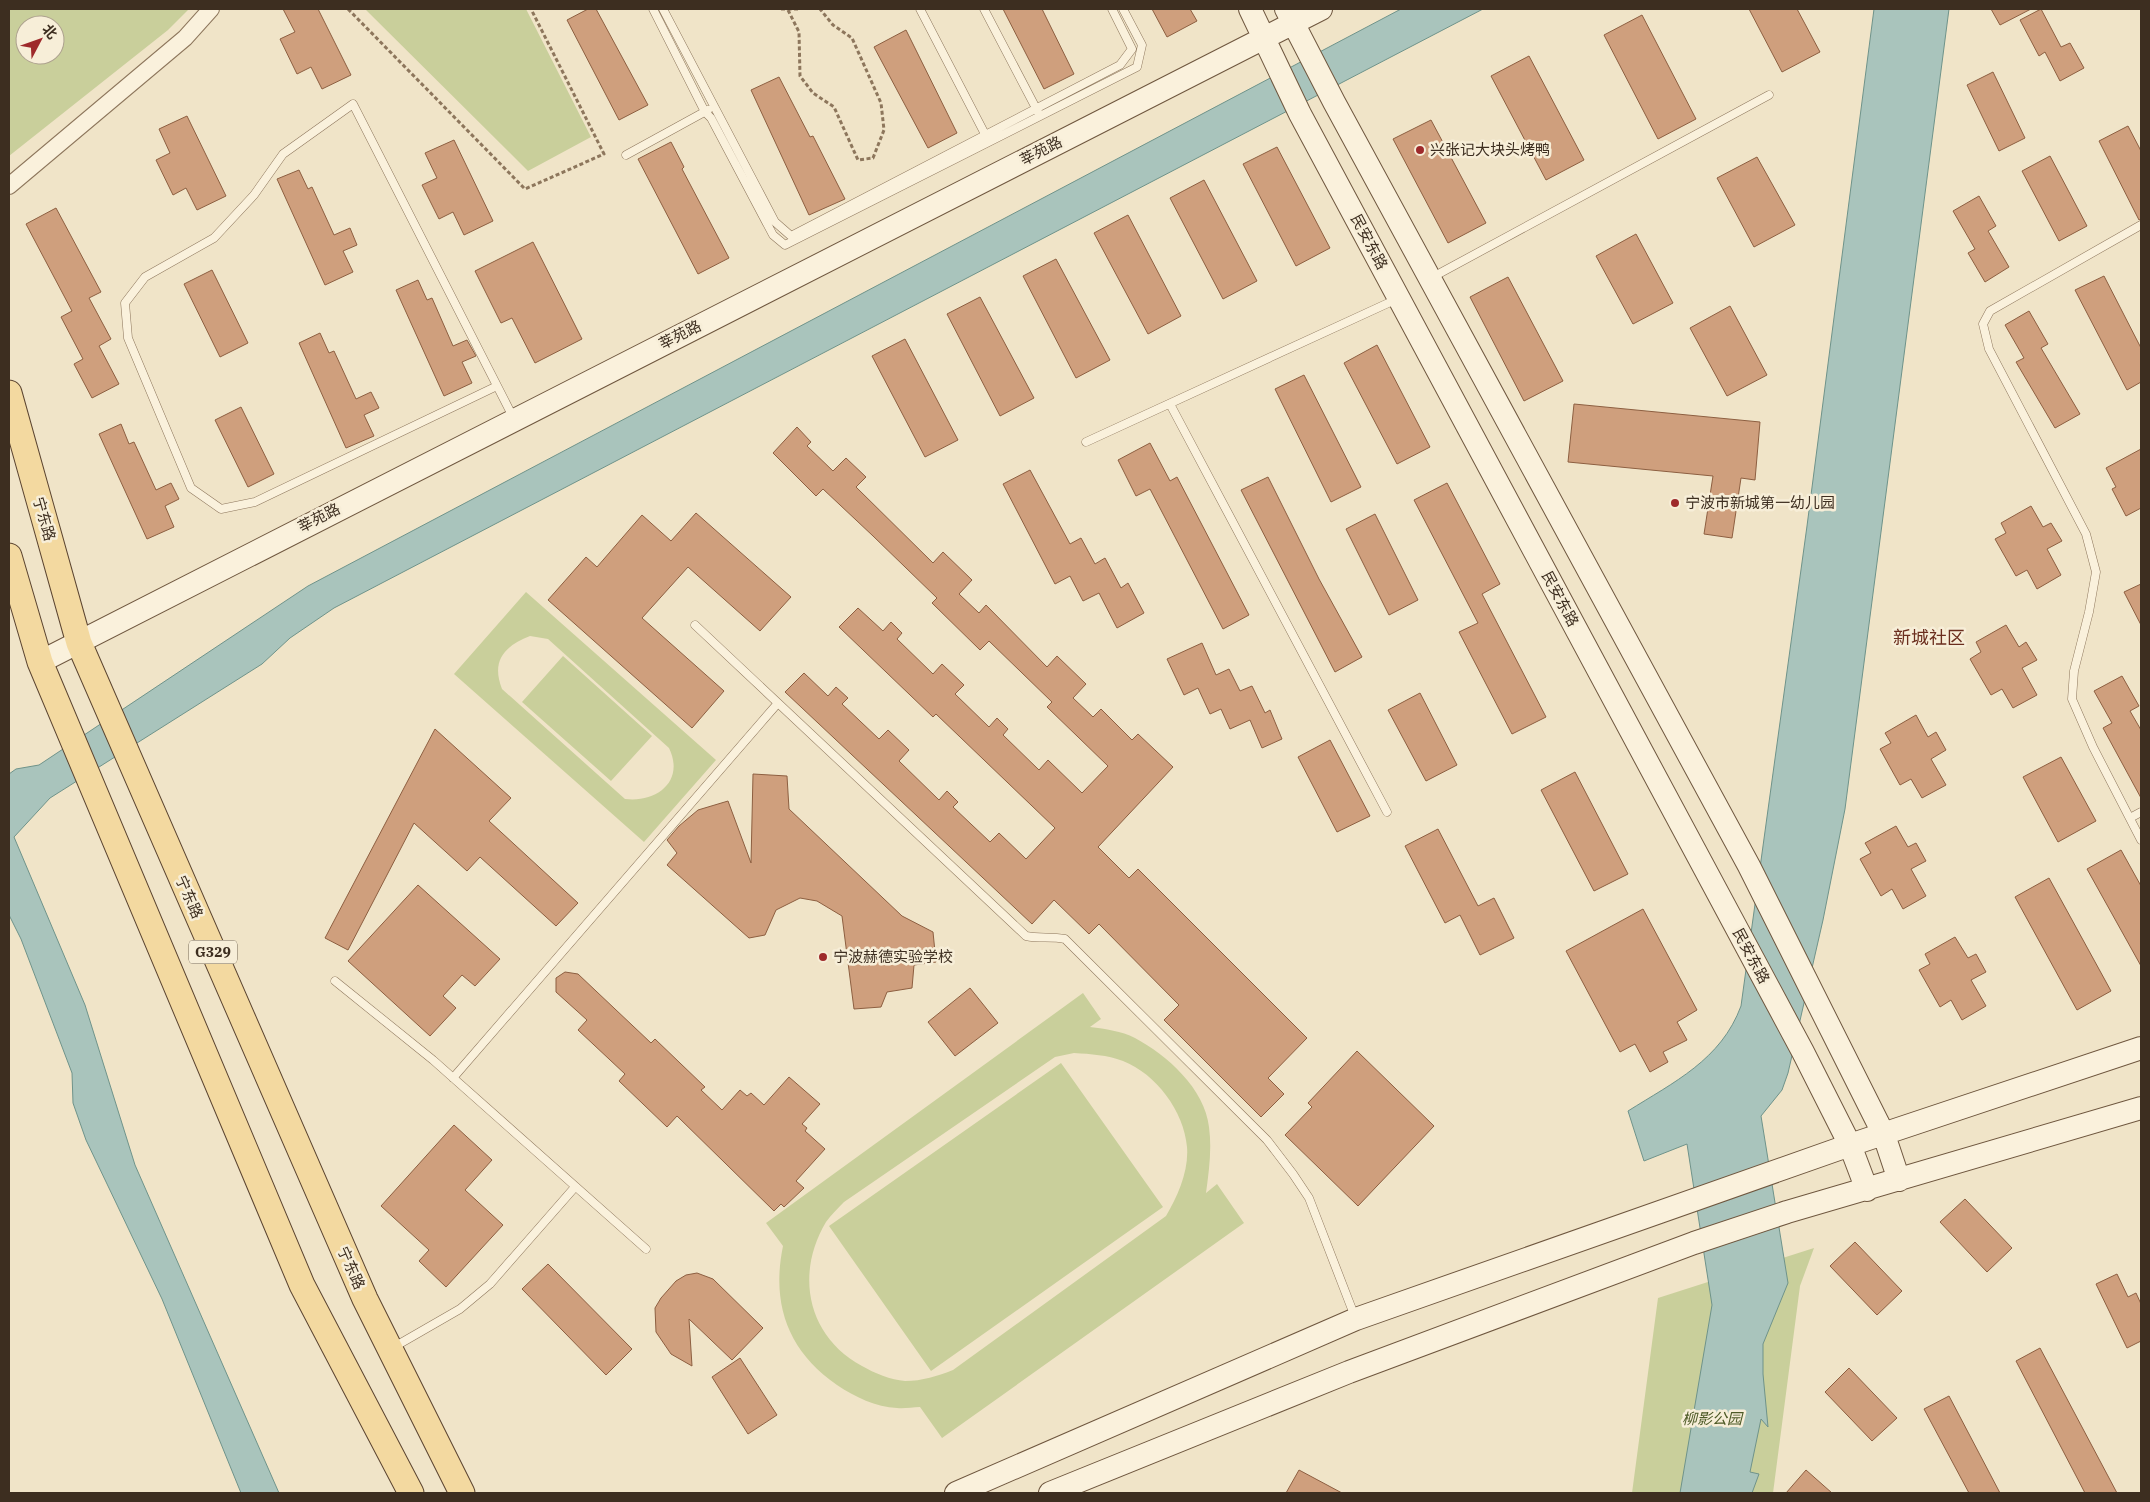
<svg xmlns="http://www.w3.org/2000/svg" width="2150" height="1502" font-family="'IBM Plex Serif','Noto Sans SC',serif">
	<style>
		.green { fill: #c9cf9b; fill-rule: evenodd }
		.water { fill: #a9c4bc; stroke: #6f938a }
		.building { fill: #cf9f7d; stroke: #8d5f41 }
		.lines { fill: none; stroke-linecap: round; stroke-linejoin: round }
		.lane-casing { stroke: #8d765c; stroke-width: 9 }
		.street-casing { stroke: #8d765c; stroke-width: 18 }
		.secondary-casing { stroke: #6f573f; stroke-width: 24 }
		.primary-casing { stroke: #5b4430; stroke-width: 27 }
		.path { stroke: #8d765c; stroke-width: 3; stroke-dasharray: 4 2.5; stroke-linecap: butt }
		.lane { stroke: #faf1dc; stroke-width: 8 }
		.street { stroke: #faf1dc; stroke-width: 16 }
		.secondary { stroke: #faf1dc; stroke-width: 22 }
		.primary { stroke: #f3d9a0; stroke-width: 25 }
		.poi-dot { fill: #9e2a2b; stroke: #f7eed8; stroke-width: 2 }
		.labels { text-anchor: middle; stroke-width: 5; stroke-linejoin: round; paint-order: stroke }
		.shield { fill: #f7eed8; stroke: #756857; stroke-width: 1 }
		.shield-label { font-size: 14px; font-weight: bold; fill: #3d2e20 }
		.poi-label { font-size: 15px; fill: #3d2e20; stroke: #f7eed8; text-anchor: start }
		.street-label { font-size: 15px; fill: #3d2e20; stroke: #f7eed8 }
		.park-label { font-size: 15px; font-style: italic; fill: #4d5a26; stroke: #f7eed8 }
		.quarter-label { font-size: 18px; fill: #6b2e1e; stroke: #f7eed8 }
	</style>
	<rect width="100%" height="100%" fill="#f0e4c8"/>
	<path class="green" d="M9 9H189L168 30 9 156ZM25 25H55V55H25Z
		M365 9H526L591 137 528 171Z
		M526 592 716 760 644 842 454 674ZM530 636 548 639 669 748C685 781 657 803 625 799L502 689C491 661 504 646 530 636Z
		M563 656 652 736 611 781 522 702Z
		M1083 993 1101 1019 1090 1027C1106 1029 1121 1031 1135 1038 1167 1055 1205 1089 1209 1127 1212 1149 1209 1171 1206 1193L1217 1184 1244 1223 942 1438 920 1407C912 1407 904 1409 897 1408 876 1407 855 1397 837 1385 788 1351 771 1304 783 1246L766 1223ZM1074 1053C1091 1054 1107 1055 1123 1061 1156 1074 1184 1111 1187 1147 1189 1170 1178 1196 1166 1216L953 1370C938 1376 922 1381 905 1381 891 1380 874 1373 862 1366 807 1336 795 1274 826 1222 831 1215 838 1208 844 1202L1055 1057Z
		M1061 1063 1163 1207 931 1371 829 1226Z
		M1814 1248 1800 1286 1773 1493H1632L1658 1298Z"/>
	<path class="water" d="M1401 9H1483L334 608 290 638 262 664 50 798 14 837 85 1005 135 1165 279 1493H241L162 1299 86 1140 73 1103 72 1073 21 939 9 915V774L16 769 39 765 308 586Z
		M1874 9H1949L1845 809 1823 920 1788 1073 1782 1090 1761 1116 1788 1283 1763 1344V1374L1768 1427 1761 1419 1750 1472 1759 1474 1752 1493H1680L1712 1305 1687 1144 1644 1161 1628 1111C1674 1082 1721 1060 1741 1006L1807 526Z"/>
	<path class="building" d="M283 9H318L351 75 322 89 311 67 297 74 280 39 295 32Z
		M588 9H596L648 105 619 120 567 20Z
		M1003 9H1042L1074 74 1044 89Z
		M1152 9H1190L1197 21 1167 37Z
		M1749 9H1797L1820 52 1782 72Z
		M1991 9H2031L2000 25Z
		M2041 9 2061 47 2070 43 2084 68 2060 81 2045 52 2039 56 2020 20Z
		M1642 15 1696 119 1658 139 1604 35Z
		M906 30 957 133 928 148 874 47Z
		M1529 56 1584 160 1546 180 1491 76Z
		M1993 72 2025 138 1999 151 1967 85Z
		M779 77 810 137 813 136 845 199 809 215 751 90Z
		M187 116 226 196 197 210 186 188 173 195 156 160 170 153 159 129Z
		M1431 120 1486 223 1448 243 1393 139Z
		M2128 126 2141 151V219L2139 220 2099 141Z
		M454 140 493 221 464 235 453 212 439 219 422 185 437 178 425 153Z
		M671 142 684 167 682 169 729 258 698 274 638 159Z
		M1277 147 1330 248 1296 266 1243 164Z
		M2050 156 2087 226 2059 241 2022 171Z
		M1757 157 1795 225 1754 247 1717 178Z
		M299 170 308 189 312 187 334 235 350 228 357 245 343 251 353 272 325 285 277 179Z
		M1204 180 1257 281 1223 299 1170 198Z
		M1979 196 1996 226 1988 231 2009 267 1985 282 1968 253 1975 249 1953 211Z
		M56 208 101 292 89 298 111 339 99 346 119 384 92 398 74 364 83 359 61 317 72 311 26 224Z
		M1128 215 1181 316 1148 334 1094 233Z
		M1636 234 1673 303 1633 324 1596 256Z
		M533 242 582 339 535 363 512 318 501 323 475 271Z
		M1056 259 1110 360 1076 378 1023 276Z
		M212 270 248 343 220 357 184 284Z
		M2104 276 2141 348V382L2127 390 2075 290Z
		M1508 277 1563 381 1524 401 1470 297Z
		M418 280 427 300 432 298 453 346 467 340 476 356 462 362 472 383 444 396 396 290Z
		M980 297 1034 398 1000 416 947 314Z
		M1730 306 1767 375 1727 396 1690 328Z
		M2029 311 2048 344 2041 348 2080 414 2055 428 2016 362 2024 358 2005 325Z
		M320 333 329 353 334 351 356 399 371 392 379 408 364 415 374 436 346 448 299 343Z
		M905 339 958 440 925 457 872 356Z
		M1377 345 1430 447 1397 464 1344 363Z
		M1304 375 1361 487 1331 502 1275 389Z
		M1574 404 1760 422 1755 480 1741 478 1732 538 1704 534 1713 476 1568 462Z
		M241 407 274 474 248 487 215 420Z
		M121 424 129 444 134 442 156 490 171 483 179 499 165 506 174 527 147 539 99 434Z
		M797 427 811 442 807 446 833 471 846 458 866 477 856 487 933 563 943 552 972 580 959 594 979 613 986 605 1047 667 1057 656 1086 684 1073 698 1093 717 1101 709 1132 740 1138 734 1173 767 1098 847 1129 878 1138 869 1307 1038 1268 1078 1284 1094 1261 1117 1164 1020 1179 1005 1099 924 1089 934 1054 900 1032 924 785 692 804 673 828 696 836 687 848 698 842 704 879 739 888 730 909 750 899 761 939 800 947 791 958 802 953 807 990 842 999 833 1026 859 1055 828 936 714 933 717 839 627 858 608 883 631 891 622 902 633 897 639 933 674 942 664 964 685 955 694 989 727 997 718 1008 729 1003 735 1039 770 1048 760 1082 793 1108 766 1047 707 1052 702 989 641 980 650 932 603 937 598 873 536 823 489 816 496 773 453Z
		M1150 443 1170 481 1177 477 1249 615 1223 629 1150 489 1136 496 1118 460Z
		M2141 449V508L2126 516 2112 489 2116 487 2106 468Z
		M1030 470 1070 544 1081 538 1095 564 1105 558 1121 588 1128 583 1144 613 1117 628 1099 593 1083 601 1070 576 1055 584 1003 484Z
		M1268 477 1319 579 1362 657 1335 672 1241 490Z
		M1447 483 1500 584 1482 594 1546 717 1512 734 1459 632 1478 623 1414 500Z
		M2031 506 2043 527 2051 523 2062 541 2047 549 2061 575 2037 589 2027 570 2016 576 1995 539 2006 533 2001 523Z
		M696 513 791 597 760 631 688 567 642 618 724 691 692 728 548 600 586 557 597 567 642 515 671 541Z
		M1375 514 1418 600 1389 615 1346 529Z
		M2141 584V625L2124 592Z
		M2006 625 2019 647 2026 642 2037 660 2022 668 2037 695 2013 708 2002 689 1991 695 1970 659 1981 652 1976 642Z
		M1202 643 1216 675 1229 669 1240 691 1252 686 1265 713 1270 710 1282 739 1262 748 1250 720 1230 729 1221 709 1210 714 1198 688 1184 695 1167 659Z
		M2122 676 2139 706 2130 711 2141 730V798L2103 728 2112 723 2094 691Z
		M1420 693 1457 765 1426 781 1388 710Z
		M1916 715 1928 737 1936 732 1946 750 1931 759 1946 785 1922 798 1911 779 1900 785 1880 749 1891 743 1885 733Z
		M435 729 511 798 489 821 578 903 556 926 480 857 467 871 414 823 348 950 325 938Z
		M1330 740 1370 816 1337 832 1298 757Z
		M2061 757 2096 821 2058 842 2023 777Z
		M1575 772 1628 874 1594 891 1541 790Z
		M753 774 787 776 789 809 902 916 933 932 936 962 914 965 912 988 887 992 881 1007 854 1009 842 916 817 901 800 898 776 910 765 935 749 938 667 865 677 853 667 840 679 826 698 810 728 801 751 863Z
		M1896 826 1908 847 1916 843 1926 861 1911 869 1926 896 1903 909 1892 889 1881 896 1860 859 1871 853 1865 843Z
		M1438 829 1478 906 1494 898 1514 938 1480 955 1460 915 1445 923 1405 846Z
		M2121 850 2141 886V966L2087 869Z
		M2049 878 2111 991 2077 1010 2015 897Z
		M418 885 500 959 475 986 462 975 443 996 456 1008 430 1036 348 961Z
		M1643 909 1697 1010 1677 1022 1687 1040 1663 1052 1668 1062 1650 1072 1635 1044 1620 1052 1566 951Z
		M1955 937 1968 958 1976 954 1986 972 1971 980 1986 1006 1962 1020 1951 1000 1940 1007 1919 970 1930 964 1925 954Z
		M565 972 578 974 651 1043 655 1039 705 1087 701 1090 722 1110 740 1090 747 1096 751 1093 764 1105 789 1077 820 1104 802 1124 807 1128 805 1131 825 1149 796 1181 804 1188 784 1207 781 1204 774 1211 677 1116 667 1127 619 1081 625 1074 578 1030 587 1020 556 992V978Z
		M970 988 998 1023 955 1056 928 1022Z
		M1357 1051 1434 1126 1358 1206 1285 1135 1312 1107 1308 1103Z
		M454 1125 492 1160 465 1190 503 1225 446 1287 419 1261 429 1250 381 1206Z
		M1965 1199 2012 1248 1987 1272 1940 1222Z
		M1855 1242 1902 1291 1877 1315 1830 1266Z
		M548 1264 632 1349 606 1375 522 1289Z
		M697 1273 713 1279 763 1328 732 1360 689 1319 692 1366 671 1354 656 1332 655 1308 661 1298 676 1281 686 1275Z
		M2117 1274 2128 1297 2136 1293 2141 1304V1341L2127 1348 2096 1284Z
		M2040 1348 2117 1493H2085L2016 1361Z
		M740 1358 777 1415 748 1434 712 1377Z
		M1849 1368 1897 1418 1872 1441 1825 1392Z
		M1949 1396 2000 1493H1969L1924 1409Z
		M1299 1470 1342 1493H1286Z
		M1806 1470 1832 1493H1786Z"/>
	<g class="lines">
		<defs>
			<path id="lane" d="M653 9 705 112 711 118 773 235 785 245 1137 67 1142 45 1123 9
				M663 9 775 222 791 236 1120 65 1132 49 1112 9
				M920 9 987 138
				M984 9 1038 112
				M626 155 708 110
				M2141 225 1990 311 1983 324 1989 349 2086 534 2096 572 2089 612 2074 671 2072 699 2093 747 2141 840
				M1431 278 1769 95
				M497 386 255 502 221 509 191 488 128 338 125 303 145 277 214 238 254 195 283 154 353 104 513 417
				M1170 404 1387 812
				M1086 442 1397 299
				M695 625 1026 936C1039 939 1051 936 1065 939L1267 1140 1293 1174 1309 1198 1355 1317
				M2130 818 2141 812
				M335 981 433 1060 646 1249
				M453 1078 778 703
				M394 1347 460 1309 490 1284 575 1187"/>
			<path id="street" d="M9 186 185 38 211 9"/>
			<path id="secondary" d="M1250 9 1300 114 1803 1052 1850 1145 1867 1190
				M1286 9 1334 102 1749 866 1884 1135 1899 1180
				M40 662 1321 9
				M956 1493 1356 1319 1850 1145 2141 1048
				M1050 1493 1349 1372 1694 1243 1787 1212 2141 1108"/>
			<path id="primary" d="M9 393 79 643 365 1299 462 1493
				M9 556 40 662 302 1285 411 1493"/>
		</defs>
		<use href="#lane" class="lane-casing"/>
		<use href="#street" class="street-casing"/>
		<use href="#secondary" class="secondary-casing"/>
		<use href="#primary" class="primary-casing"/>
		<path class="path" d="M348 9 525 189 604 154 531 9
			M781 9H798
			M788 10 799 32 800 76 813 93 834 107 858 160 873 158 884 130 881 103 852 38 833 25 820 9"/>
		<use href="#lane" class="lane"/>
		<use href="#street" class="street"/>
		<use href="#secondary" class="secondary"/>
		<use href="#primary" class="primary"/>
	</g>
	<g class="poi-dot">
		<circle cx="1420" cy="150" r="5"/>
		<circle cx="1675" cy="503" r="5"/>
		<circle cx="823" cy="957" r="5"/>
	</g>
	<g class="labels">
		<rect class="shield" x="189" y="940.5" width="48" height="23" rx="4"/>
		<g class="shield-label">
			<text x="213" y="957">G329</text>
		</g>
		<g class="poi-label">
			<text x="1430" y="155">兴张记大块头烤鸭</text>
			<text x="1685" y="508">宁波市新城第一幼儿园</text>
			<text x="833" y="962">宁波赫德实验学校</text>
		</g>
		<g class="street-label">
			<text transform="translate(1041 151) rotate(-27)" y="5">莘苑路</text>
			<text transform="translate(1369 242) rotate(62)" y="5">民安东路</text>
			<text transform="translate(680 335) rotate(-27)" y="5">莘苑路</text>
			<text transform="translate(319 518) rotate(-27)" y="5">莘苑路</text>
			<text transform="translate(44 519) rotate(74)" y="5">宁东路</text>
			<text transform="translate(1560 599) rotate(62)" y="5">民安东路</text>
			<text transform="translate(189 897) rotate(66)" y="5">宁东路</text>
			<text transform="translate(1751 956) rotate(62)" y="5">民安东路</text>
			<text transform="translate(351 1268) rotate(66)" y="5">宁东路</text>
		</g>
		<g class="park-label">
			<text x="1712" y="1424">柳影公园</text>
		</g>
		<g class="quarter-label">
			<text x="1929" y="644">新城社区</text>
		</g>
	</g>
	<rect width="2150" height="1502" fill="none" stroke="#3d2e20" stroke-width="20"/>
	<g transform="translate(40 40) rotate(49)"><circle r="24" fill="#f7eed8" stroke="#ada18e"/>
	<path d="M0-4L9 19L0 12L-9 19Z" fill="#9e2a2b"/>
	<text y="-8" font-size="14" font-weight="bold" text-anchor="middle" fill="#3d2e20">北</text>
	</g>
</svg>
